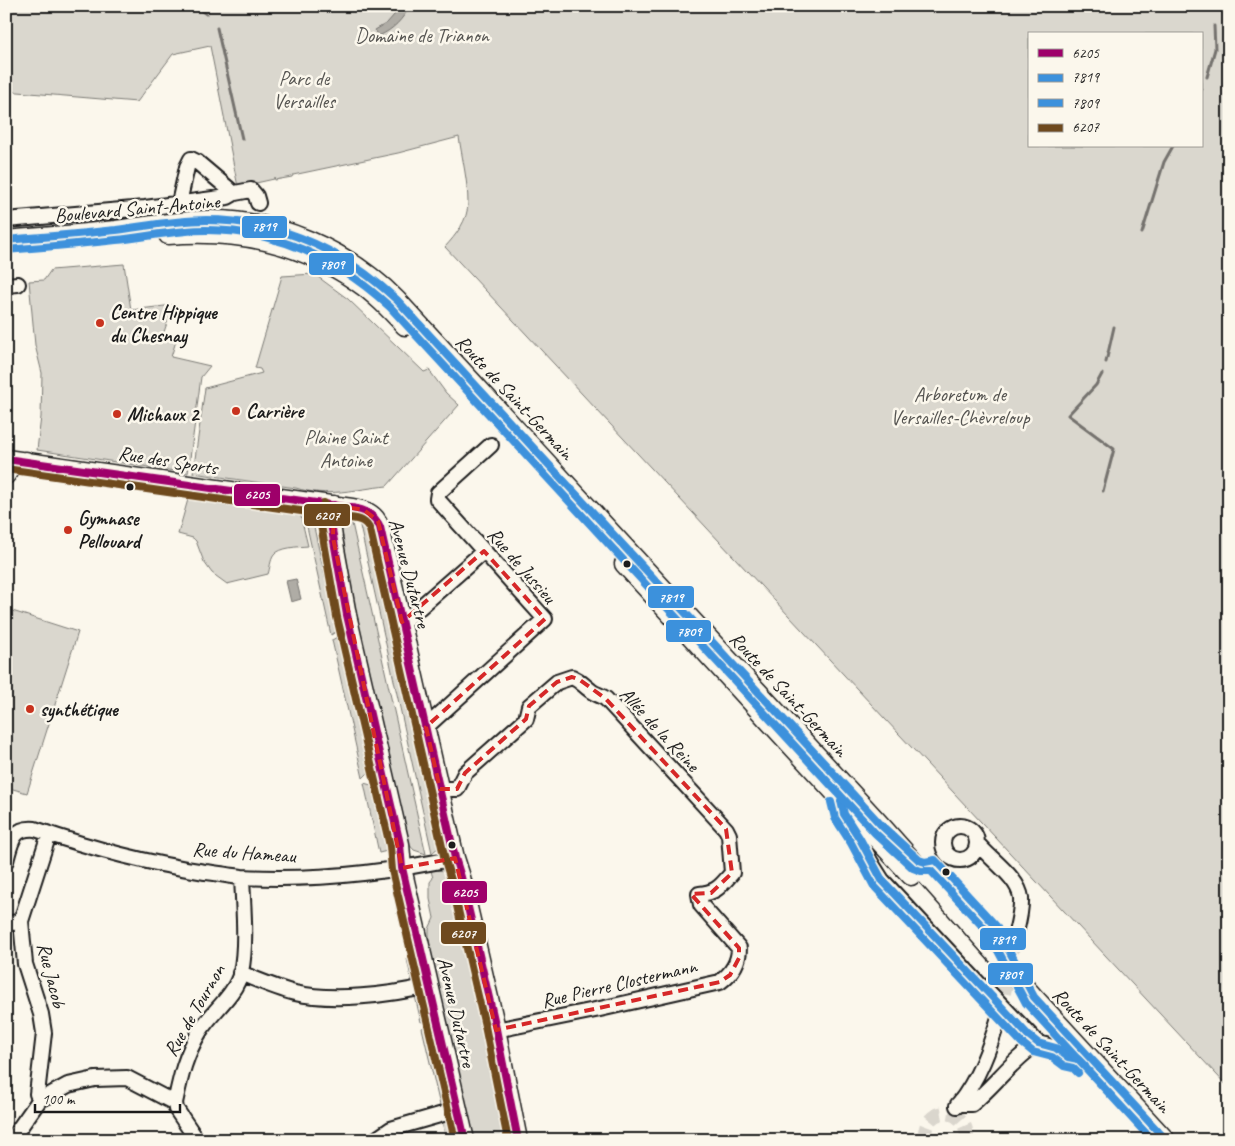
<svg xmlns="http://www.w3.org/2000/svg" width="1235" height="1146" font-family="Caveat,sans-serif">
	<style>
		.green { fill: #dad7ce; stroke: #7b7a75; fill-rule: evenodd }
		.water { fill: #afaca5; stroke: #74726e }
		.lines { fill: none; stroke-linecap: round; stroke-linejoin: round }
		.stream { stroke: #74726e; stroke-width: 3 }
		.minor-tunnel { stroke: #dad6cd; stroke-width: 14; stroke-dasharray: 14 7; stroke-linecap: butt }
		.minor-casing { stroke: #1c1c1c; stroke-width: 18 }
		.major-casing { stroke: #1c1c1c; stroke-width: 21 }
		.minor { stroke: #fbf7ec; stroke-width: 14 }
		.major { stroke: #fbf7ec; stroke-width: 18 }
		.bus-1-casing { stroke: #fbf7ec; stroke-width: 11 }
		.bus-2-casing { stroke: #fbf7ec; stroke-width: 11 }
		.bus-3-casing { stroke: #fbf7ec; stroke-width: 11 }
		.bus-4-casing { stroke: #fbf7ec; stroke-width: 11 }
		.bus-1 { stroke: #9e006a; stroke-width: 8 }
		.bus-2 { stroke: #3c91dc; stroke-width: 8 }
		.bus-3 { stroke: #3c91dc; stroke-width: 8 }
		.bus-4 { stroke: #6e491e; stroke-width: 8 }
		.marked { fill: none; stroke: #d62828; stroke-width: 4; stroke-dasharray: 10 6; stroke-linejoin: round }
		.poi-dot { fill: #c8321e; stroke: #fbf7ec; stroke-width: 2 }
		.bus-dot { fill: #1c1c1c; stroke: #fbf7ec; stroke-width: 2 }
		.labels { text-anchor: middle; stroke-width: 5; stroke-linejoin: round; paint-order: stroke }
		.park-label { font-size: 20px; fill: #555451; stroke: #fbf7ec }
		.street-label { font-size: 20px; fill: #1c1c1c; stroke: #fbf7ec }
		.poi-label { font-size: 20px; font-weight: bold; fill: #1c1c1c; stroke: #fbf7ec; text-anchor: start }
		.line-badge { stroke: #fbf7ec; stroke-width: 2 }
		.badge-label { font-size: 14px; text-anchor: middle; font-weight: bold; fill: #fff }
	</style>
	<rect width="100%" height="100%" fill="#fbf7ec"/>
	<filter id="ink" filterUnits="userSpaceOnUse"><feTurbulence type="fractalNoise" baseFrequency=".02" numOctaves="2"/><feDisplacementMap in="SourceGraphic" scale="10" xChannelSelector="R" yChannelSelector="G"/><feConvolveMatrix kernelMatrix="1 2 1 2 8 2 1 2 1" color-interpolation-filters="sRGB"/></filter>
	<g filter="url(#ink)">
		<path class="green" d="M6 6H1229V1088L445 247C456 235 468 220 468 203 468 182 462 158 459 137L398 153 293 175 292 177 275 180 274 177V179L238 187 210 46 173 54 137 102 6 91ZM1029 34H1201V146H1029Z
			M124 264 131 310 173 305 163 335 176 341 171 357 210 366 201 377 188 473 37 450 41 417 42 373 35 345 29 281 44 280 51 270Z
			M314 274 348 299 424 372 429 370 446 393 459 405 387 486C357 489 326 498 296 488L193 473 205 388 262 373 260 369 255 368 282 276Z
			M189 496 300 513 308 546C298 547 280 547 274 555 270 560 270 569 268 574L227 584 212 573 204 562 196 541 193 538 178 534Z
			M304 513 311 514 337 631 331 635Z
			M358 517 373 524 443 837 440 846 432 853Z
			M351 519 426 854 414 850 407 842 339 535 343 524Z
			M6 609 78 632 27 793 6 787Z
			M339 636 368 773 363 778 332 640Z
			M364 783 371 785 387 851 379 853Z
			M436 870 445 871 457 880 513 1140H472L429 942V929L434 918 430 899V882L433 878 431 871Z
			M392 879H398L409 910 397 914Z
			M410 916 418 947 407 953 399 920Z
			M418 954 425 979 412 982 407 959Z
			M428 994 432 1017 421 1022 415 996Z
			M434 1023 452 1108 441 1110 422 1028Z
			M455 1117 461 1140H446L442 1121Z"/>
		<path class="water" d="M402 6H410C402 20 394 29 379 36L375 30 387 23Z
			M296 579 301 599 291 602 286 581Z"/>
		<g class="lines">
			<path class="stream" d="M195 6 206 14
				M217 28 242 139
				M1207 77 1215 49 1214 26
				M1201 90 1202 89
				M1142 233 1164 162 1173 146
				M1106 362 1114 327
				M1102 374 1096 385 1068 415 1114 449 1103 491"/>
			<path class="minor-tunnel" d="M1000 1014 1014 941
				M925 1140C921 1105 968 1103 967 1140"/>
			<defs>
				<path id="minor" d="M179 203 187 167 191 159 197 162 229 189 228 197
					M6 220 145 208 228 197 235 193 251 190 256 196 258 203
					M6 285 18 284
					M402 623 484 551
					M426 727 545 619 437 499 438 493 491 445
					M441 792 448 789H457L465 773 526 719 529 706 557 682 572 677C581 681 582 684 590 690 594 694 601 695 606 699L726 829 729 835 732 873C721 885 717 893 699 894L701 905 739 948C739 962 732 973 720 982L600 1009 496 1030
					M841 808V811L856 831 870 861 882 880 980 985 987 990 1035 1040 1038 1043 1056 1048 1068 1057 1078 1059
					M943 843a17 17 0 1 1 34 0a17 17 0 1 1-34 0Z
					M978 844C990 859 1019 878 1021 898 1022 912 1017 927 1014 941
					M6 861C11 843 12 827 35 829 90 848 146 863 205 872 217 873 230 876 242 877 314 881 385 873 455 858
					M6 924 21 921
					M240 973C258 980 276 988 295 993 333 1002 390 995 428 986
					M40 1099 37 1094 44 1033 41 1014 25 964 21 921 49 834
					M175 1103C181 1075 185 1056 200 1031 212 1011 235 996 241 972 247 944 243 905 242 877
					M958 1104H972C995 1085 1013 1059 1038 1043
					M957 1106C979 1079 990 1047 1000 1014
					M11 1140 40 1099 46 1097 68 1085 95 1079 127 1078 175 1103 176 1109 197 1140
					M375 1140 391 1129 457 1110"/>
				<path id="major" d="M168 235C237 229 300 242 357 282 375 294 390 310 405 326
					M6 240C43 237 79 234 116 230 146 226 176 221 206 220 276 218 348 250 397 300L882 826 1034 997 1166 1140
					M6 459 352 508C365 510 375 513 380 527L455 858 461 877 495 1024 518 1140
					M6 475 10 469 26 461
					M334 505 331 524 333 538 347 615 400 844 402 868 465 1140
					M624 564 911 876"/>
			</defs>
			<use href="#minor" class="minor-casing"/>
			<use href="#major" class="major-casing"/>
			<use href="#minor" class="minor"/>
			<use href="#major" class="major"/>
			<defs>
				<path id="bus-1" d="M6 459 352 508C365 510 374 514 380 527L455 858 461 877 495 1024 518 1140
					M334 505 331 524 347 615 400 844 402 868 465 1140"/>
				<path id="bus-2" d="M6 240C43 237 79 234 116 230 146 226 176 220 206 220 281 220 343 250 397 300L882 826 919 860 925 862 935 860 996 926 1034 997 1166 1140
					M841 801 844 814 860 839 882 880 1028 1035 1038 1043 1056 1048 1068 1057 1078 1059 1085 1066"/>
				<path id="bus-3" d="M7 250C43 247 80 244 116 240 146 237 176 230 206 230 277 230 339 260 390 307L875 833 913 868 921 871H931L988 932 1026 1003 1152 1140
					M831 802 835 818 851 843 874 886 1022 1043 1033 1052 1052 1057 1064 1066 1073 1068 1078 1073"/>
				<path id="bus-4" d="M6 469 350 518C360 519 366 521 370 530L445 860 451 880 485 1026 508 1140
					M324 503 321 525 337 617 390 846 392 870 455 1140"/>
			</defs>
			<use href="#bus-1" class="bus-1-casing"/>
			<use href="#bus-2" class="bus-2-casing"/>
			<use href="#bus-3" class="bus-3-casing"/>
			<use href="#bus-4" class="bus-4-casing"/>
			<use href="#bus-1" class="bus-1"/>
			<use href="#bus-2" class="bus-2"/>
			<use href="#bus-3" class="bus-3"/>
			<use href="#bus-4" class="bus-4"/>
		</g>
	</g>
	<path class="marked" d="M334 505 364 510 378 521 402 622 484 551 545 619 426 727 440 789H457L465 773 526 719 529 706 557 682 572 677 580 680 606 699 726 829 732 873 711 893 691 894 739 948V958L730 975 720 982 496 1030 455 858 402 868 333 538Z"/>
	<g class="poi-dot">
		<circle cx="100" cy="323" r="5"/>
		<circle cx="236" cy="411" r="5"/>
		<circle cx="117" cy="414" r="5"/>
		<circle cx="68" cy="530" r="5"/>
		<circle cx="30" cy="709" r="5"/>
	</g>
	<g class="bus-dot">
		<circle cx="130" cy="487" r="4.5"/>
		<circle cx="627" cy="564" r="4.5"/>
		<circle cx="452" cy="845" r="4.5"/>
		<circle cx="946" cy="872" r="4.5"/>
	</g>
	<g class="labels">
		<g class="park-label">
			<text x="422" y="42">Domaine de Trianon</text>
			<text x="304" y="85">Parc de<tspan x="304" dy="23">Versailles</tspan></text>
			<text x="960" y="401">Arboretum de<tspan x="960" dy="23">Versailles-Chèvreloup</tspan></text>
			<text x="346" y="444">Plaine Saint<tspan x="346" dy="23">Antoine</tspan></text>
		</g>
		<g class="street-label">
			<text transform="translate(137 208) rotate(-5)" y="7">Boulevard Saint-Antoine</text>
			<text transform="translate(515 397) rotate(47)" y="7">Route de Saint-Germain</text>
			<text transform="translate(168 460) rotate(9)" y="7">Rue des Sports</text>
			<text transform="translate(522 565) rotate(49)" y="7">Rue de Jussieu</text>
			<text transform="translate(410 573) rotate(75)" y="7">Avenue Dutartre</text>
			<text transform="translate(789 694) rotate(47)" y="7">Route de Saint-Germain</text>
			<text transform="translate(660 729) rotate(47)" y="7">Allée de la Reine</text>
			<text transform="translate(244 852) rotate(4)" y="7">Rue du Hameau</text>
			<text transform="translate(52 975) rotate(76)" y="7">Rue Jacob</text>
			<text transform="translate(619 983) rotate(-13)" y="7">Rue Pierre Clostermann</text>
			<text transform="translate(194 1010) rotate(-60)" y="7">Rue de Tournon</text>
			<text transform="translate(457 1012) rotate(77)" y="7">Avenue Dutartre</text>
			<text transform="translate(1112 1050) rotate(47)" y="7">Route de Saint-Germain</text>
		</g>
		<g class="poi-label">
			<text x="110" y="319">Centre Hippique<tspan x="110" dy="23">du Chesnay</tspan></text>
			<text x="246" y="418">Carrière</text>
			<text x="127" y="421">Michaux 2</text>
			<text x="78" y="525">Gymnase<tspan x="78" dy="23">Pellouard</tspan></text>
			<text x="40" y="716">synthétique</text>
		</g>
	</g>
	<g class="line-badge">
		<rect x="241" y="215" width="47" height="24" rx="5" fill="#3c91dc"/>
		<rect x="308" y="252" width="47" height="24" rx="5" fill="#3c91dc"/>
		<rect x="233" y="483" width="48" height="24" rx="5" fill="#9e006a"/>
		<rect x="303" y="503" width="48" height="24" rx="5" fill="#6e491e"/>
		<rect x="647" y="585" width="48" height="24" rx="5" fill="#3c91dc"/>
		<rect x="665" y="619" width="47" height="24" rx="5" fill="#3c91dc"/>
		<rect x="441" y="880" width="47" height="24" rx="5" fill="#9e006a"/>
		<rect x="440" y="921" width="47" height="24" rx="5" fill="#6e491e"/>
		<rect x="979" y="927" width="48" height="24" rx="5" fill="#3c91dc"/>
		<rect x="987" y="962" width="47" height="24" rx="5" fill="#3c91dc"/>
	</g>
	<g class="badge-label">
		<text x="264" y="231">7819</text>
		<text x="332" y="269">7809</text>
		<text x="257" y="499">6205</text>
		<text x="327" y="520">6207</text>
		<text x="671" y="602">7819</text>
		<text x="689" y="636">7809</text>
		<text x="465" y="897">6205</text>
		<text x="463" y="938">6207</text>
		<text x="1003" y="944">7819</text>
		<text x="1010" y="979">7809</text>
	</g>
	<rect width="1235" height="1146" fill="none" stroke="#fbf7ec" stroke-width="25"/>
	<rect x="12" y="12" width="1210" height="1121" fill="none" stroke="#1c1c1c" stroke-width="2" filter="url(#ink)"/>
	<rect x="1028" y="32" width="175" height="115" fill="#fbf7ec" stroke="#a29f99"/>
	<rect x="1038" y="49" width="25" height="8" fill="#9e006a" stroke="#a29f99"/>
	<text x="1072" y="58" font-size="15" fill="#1c1c1c">6205</text>
	<rect x="1038" y="74" width="25" height="8" fill="#3c91dc" stroke="#a29f99"/>
	<text x="1072" y="82" font-size="15" fill="#1c1c1c">7819</text>
	<rect x="1038" y="99" width="25" height="8" fill="#3c91dc" stroke="#a29f99"/>
	<text x="1072" y="108" font-size="15" fill="#1c1c1c">7809</text>
	<rect x="1038" y="124" width="25" height="8" fill="#6e491e" stroke="#a29f99"/>
	<text x="1072" y="132" font-size="15" fill="#1c1c1c">6207</text>
	<path d="M35 1104v8h145v-8" fill="none" stroke="#1c1c1c" stroke-width="2.5"/>
	<text x="42" y="1104" font-size="15" fill="#1c1c1c" stroke="#fbf7ec" stroke-width="4" paint-order="stroke">100 m</text>
</svg>
